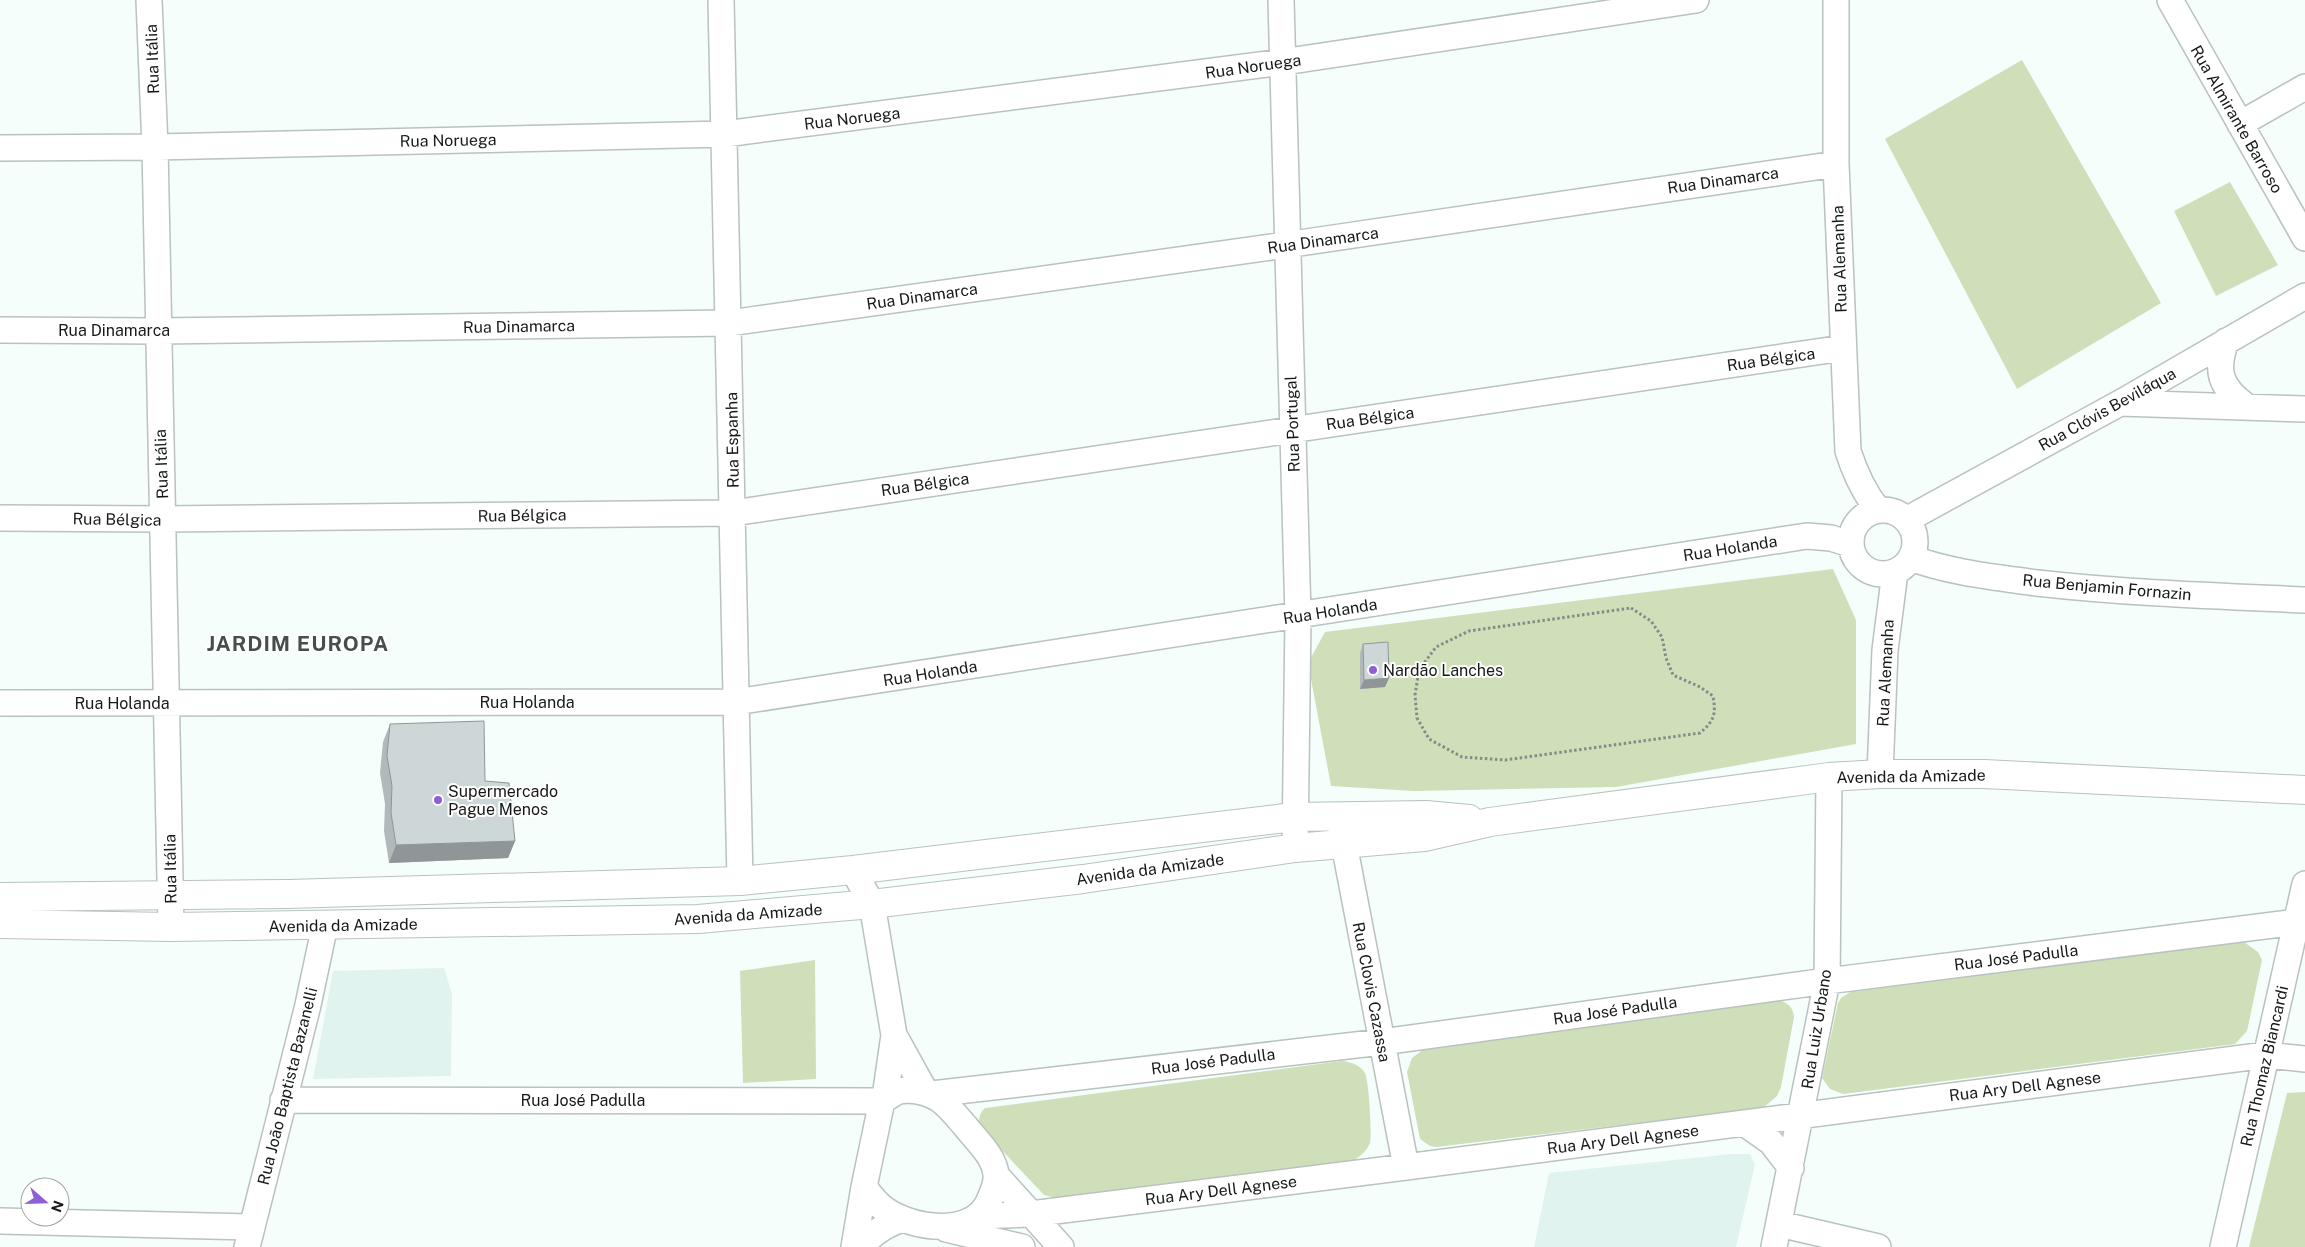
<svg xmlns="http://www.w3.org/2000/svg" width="2305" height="1247" font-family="'Public Sans',sans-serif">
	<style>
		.built { fill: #e1f3ee }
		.green { fill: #cfdfba }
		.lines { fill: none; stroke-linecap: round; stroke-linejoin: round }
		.minor-casing { stroke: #b9c2bf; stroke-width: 28 }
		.major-casing { stroke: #b9c2bf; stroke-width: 30 }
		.path { stroke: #858b89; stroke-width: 3; stroke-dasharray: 2.5 2.5; stroke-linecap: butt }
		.minor { stroke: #fff; stroke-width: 25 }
		.major { stroke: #fff; stroke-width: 28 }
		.wall { fill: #b1b9ba }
		.shaded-wall { fill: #909697 }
		.building { fill: #ced7d8; stroke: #909697 }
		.poi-dot { fill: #905fd8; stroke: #fff; stroke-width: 2 }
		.labels { text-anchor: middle; stroke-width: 4; stroke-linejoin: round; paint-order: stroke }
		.street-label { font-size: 16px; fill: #161918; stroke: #fff }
		.poi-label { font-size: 16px; fill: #161918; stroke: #fff; text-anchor: start }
		.district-label { font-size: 21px; font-weight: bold; letter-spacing: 1px; fill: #474f4c; stroke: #fff }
	</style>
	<rect width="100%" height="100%" fill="#f5fefb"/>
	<path class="built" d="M444 968 452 994 451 1076 313 1079 333 971Z
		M1732 1154H1750L1755 1164 1736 1247H1534L1549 1173Z"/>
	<path class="green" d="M2022 60 2161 303 2017 389 1885 139Z
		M2230 182 2278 265 2216 296 2174 211Z
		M1833 569 1856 620V744L1616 787 1414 791 1331 786 1308 663 1325 632Z
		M2244 942 2258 952 2262 960 2247 1031 2235 1044 1843 1094 1830 1089 1822 1078 1838 1003 1841 998 1853 990Z
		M815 960 816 1079 743 1083 740 971Z
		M1779 1000C1788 1003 1793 1007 1794 1017L1781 1087 1777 1096 1763 1108 1436 1147 1430 1146 1420 1139 1407 1072 1412 1058 1424 1049Z
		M1342 1061C1352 1062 1360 1065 1365 1073 1369 1081 1372 1134 1370 1143 1366 1153 1357 1159 1348 1163L1064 1200 1044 1195 980 1127C978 1119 979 1114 985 1108Z
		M2305 1092V1247H2249L2287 1093Z"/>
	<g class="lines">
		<defs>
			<path id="minor" d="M149 0 155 147 171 927
				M721 0 740 881
				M1281 0 1298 616 1295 848
				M1836 0V164L1848 451C1855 473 1863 491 1878 510
				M2170 0 2305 238
				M2240 124 2305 87
				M0 148 155 147 725 134 1283 62 1696 0
				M0 330 158 331 729 323 1286 245 1836 164
				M2226 341C2215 371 2220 387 2246 406
				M2120 403 2305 409
				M1851 542a32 32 0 1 1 64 0a32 32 0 1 1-64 0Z
				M0 518 163 519 733 513 1843 348
				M1906 520 2120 403 2305 296
				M1911 558C1952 573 1994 577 2037 583 2126 593 2215 596 2305 600
				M0 703 736 702 1807 536 1831 538 1850 544
				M1880 774 1885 650 1895 572
				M1340 823 1406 1167
				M853 870 872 904 894 1035 885 1097
				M894 1035 925 1091
				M908 1090C939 1092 947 1105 966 1127 977 1141 995 1157 996 1175 997 1184 992 1193 989 1201 972 1238 912 1229 884 1209 876 1203 870 1195 864 1187L882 1101 898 1091Z
				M932 1094 1382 1042 1827 981 2297 922
				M283 1100 882 1101
				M1744 1123 1771 1142 1791 1168
				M997 1176 1061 1247
				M979 1216 1031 1214 1406 1167 2266 1055 2305 1059
				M0 1221 251 1227
				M1779 1224 1878 1247
				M946 1229 1022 1247
				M247 1247 308 1005 325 925
				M854 1247 864 1187
				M861 1247C872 1233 885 1225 902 1219
				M1774 1247 1827 981 1829 777
				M2223 1247 2305 884"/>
			<path id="major" d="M0 897 288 894 740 881 853 870 1294 817 1426 815 1469 819
				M0 924 171 927 698 919 872 904 1083 879 1295 848 1424 837 1490 822 1829 777 1880 774H1984L2305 790"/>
		</defs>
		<use href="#minor" class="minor-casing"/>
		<use href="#major" class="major-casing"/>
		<path class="path" d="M1631 608 1651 621 1662 637 1666 658 1673 675 1700 687 1713 696C1716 714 1715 720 1700 733L1505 760 1462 757 1429 739 1417 718 1415 695 1419 670 1436 647 1469 631Z"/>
		<use href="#minor" class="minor"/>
		<use href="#major" class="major"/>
	</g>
	<path class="wall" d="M1363 644 1389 678 1385 687 1360 689V653Z
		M390 724 485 781 515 841 508 858 389 863 384 831 385 804 380 773 383 742Z"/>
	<path class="shaded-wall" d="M1389 678 1385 687 1360 689 1364 680Z
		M515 841 508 858 389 863 396 845Z"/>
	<path class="building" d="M1388 642 1389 678 1364 680 1363 644Z
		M484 721 485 781 509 783 515 841 396 845 391 813 392 786 387 756 390 724Z"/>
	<g class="poi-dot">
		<circle cx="1373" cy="670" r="5"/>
		<circle cx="438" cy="800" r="5"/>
	</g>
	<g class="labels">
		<g class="street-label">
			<text transform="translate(152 59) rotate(-92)" y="6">Rua Itália</text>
			<text transform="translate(1253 66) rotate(-8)" y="6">Rua Noruega</text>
			<text transform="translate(852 118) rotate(-7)" y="6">Rua Noruega</text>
			<text transform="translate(2237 119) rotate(60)" y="6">Rua Almirante Barroso</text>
			<text transform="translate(448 140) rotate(-1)" y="6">Rua Noruega</text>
			<text transform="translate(1723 180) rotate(-8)" y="6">Rua Dinamarca</text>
			<text transform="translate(1323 240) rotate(-8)" y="6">Rua Dinamarca</text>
			<text transform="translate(1839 259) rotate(-92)" y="6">Rua Alemanha</text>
			<text transform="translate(922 296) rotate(-8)" y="6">Rua Dinamarca</text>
			<text transform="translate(519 326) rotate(-1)" y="6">Rua Dinamarca</text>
			<text x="114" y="336">Rua Dinamarca</text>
			<text transform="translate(1771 359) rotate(-8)" y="6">Rua Bélgica</text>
			<text transform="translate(2107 409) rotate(-29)" y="6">Rua Clóvis Beviláqua</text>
			<text transform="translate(1370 418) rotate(-8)" y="6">Rua Bélgica</text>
			<text transform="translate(1292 424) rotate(-92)" y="6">Rua Portugal</text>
			<text transform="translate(732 440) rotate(-91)" y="6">Rua Espanha</text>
			<text transform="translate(161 464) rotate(-92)" y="6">Rua Itália</text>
			<text transform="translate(925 484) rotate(-8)" y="6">Rua Bélgica</text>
			<text transform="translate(522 515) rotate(-1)" y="6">Rua Bélgica</text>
			<text transform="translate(117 519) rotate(1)" y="6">Rua Bélgica</text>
			<text transform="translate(1730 548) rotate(-9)" y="6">Rua Holanda</text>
			<text transform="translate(2107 587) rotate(5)" y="6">Rua Benjamin Fornazin</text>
			<text transform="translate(1330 611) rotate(-9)" y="6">Rua Holanda</text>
			<text transform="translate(930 673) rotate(-9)" y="6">Rua Holanda</text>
			<text transform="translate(1885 673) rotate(-87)" y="6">Rua Alemanha</text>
			<text x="527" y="708">Rua Holanda</text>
			<text x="122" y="709">Rua Holanda</text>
			<text transform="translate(1911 776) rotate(-1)" y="6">Avenida da Amizade</text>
			<text transform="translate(170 869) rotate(-91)" y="6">Rua Itália</text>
			<text transform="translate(1150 869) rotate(-8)" y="6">Avenida da Amizade</text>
			<text transform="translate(748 914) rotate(-4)" y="6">Avenida da Amizade</text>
			<text transform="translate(343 925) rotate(-1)" y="6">Avenida da Amizade</text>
			<text transform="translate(2016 957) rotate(-7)" y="6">Rua José Padulla</text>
			<text transform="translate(1372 992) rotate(79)" y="6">Rua Clovis Cazassa</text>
			<text transform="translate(1615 1010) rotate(-8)" y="6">Rua José Padulla</text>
			<text transform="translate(1816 1029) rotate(-81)" y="6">Rua Luiz Urbano</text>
			<text transform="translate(1213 1061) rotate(-7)" y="6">Rua José Padulla</text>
			<text transform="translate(2264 1066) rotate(-77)" y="6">Rua Thomaz Biancardi</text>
			<text transform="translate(287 1086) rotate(-76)" y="6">Rua João Baptista Bazanelli</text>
			<text transform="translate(2025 1086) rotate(-7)" y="6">Rua Ary Dell Agnese</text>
			<text x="583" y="1106">Rua José Padulla</text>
			<text transform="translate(1623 1139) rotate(-7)" y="6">Rua Ary Dell Agnese</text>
			<text transform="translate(1221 1190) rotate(-7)" y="6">Rua Ary Dell Agnese</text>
		</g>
		<g class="poi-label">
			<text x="1383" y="676">Nardão Lanches</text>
			<text x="448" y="797">Supermercado<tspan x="448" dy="18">Pague Menos</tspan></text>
		</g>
		<g class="district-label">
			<text x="298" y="651">JARDIM EUROPA</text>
		</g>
	</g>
	<g transform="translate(45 1202) rotate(110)"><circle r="24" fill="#ffffff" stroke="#a2a3a3"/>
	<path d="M0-4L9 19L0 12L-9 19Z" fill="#905fd8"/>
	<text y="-8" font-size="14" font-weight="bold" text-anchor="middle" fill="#161918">N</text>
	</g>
</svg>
